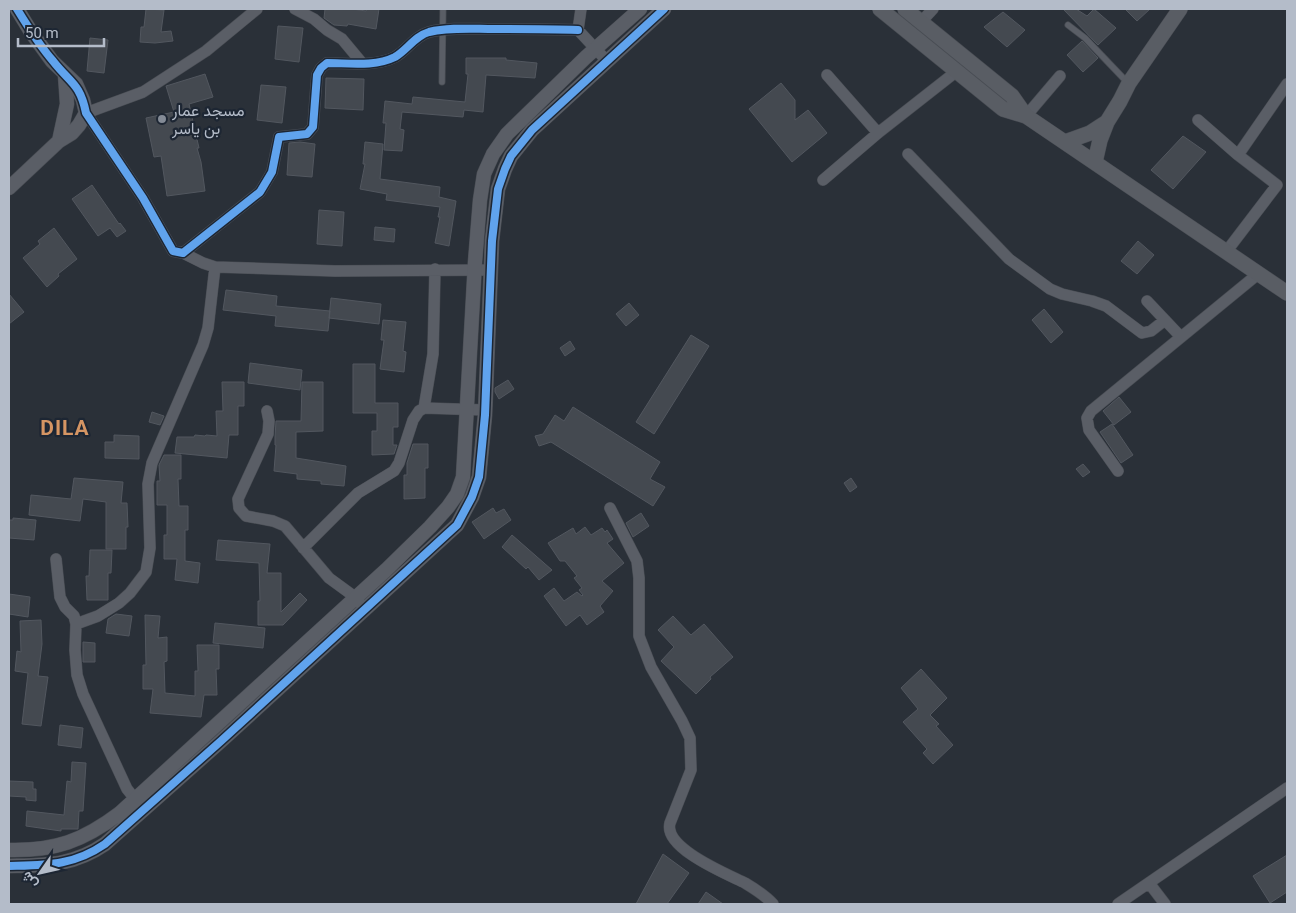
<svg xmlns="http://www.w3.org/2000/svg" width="1296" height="913" font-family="Roboto,Vazirmatn,sans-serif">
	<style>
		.building { fill: #444950; stroke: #52575f }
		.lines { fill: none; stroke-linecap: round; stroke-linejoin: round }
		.service-casing { stroke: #484c53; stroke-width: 7 }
		.minor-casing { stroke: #484c53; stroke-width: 12 }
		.tertiary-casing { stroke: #484c53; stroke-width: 15 }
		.secondary-casing { stroke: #484c53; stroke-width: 16 }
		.service { stroke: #5a5e66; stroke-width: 5.5 }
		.minor { stroke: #5a5e66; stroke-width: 11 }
		.tertiary { stroke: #5a5e66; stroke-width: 14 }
		.secondary { stroke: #595d64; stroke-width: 15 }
		.cycleway-casing { stroke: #1d2633; stroke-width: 11 }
		.cycleway { stroke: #60a3ed; stroke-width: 8 }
		.poi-dot { fill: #848b96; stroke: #1d2633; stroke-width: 2 }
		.labels { text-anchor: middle; stroke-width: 4.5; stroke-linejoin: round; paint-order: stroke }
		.poi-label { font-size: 16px; fill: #b4bcc9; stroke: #1d2633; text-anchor: start }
		.district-label { font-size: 21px; font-weight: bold; letter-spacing: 1px; fill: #d59563; stroke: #1d2633 }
	</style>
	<rect width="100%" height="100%" fill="#2a3038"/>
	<path class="building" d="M146 9 164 10 161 32 171 31 173 41 155 43 140 42 141 27H144Z
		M325 9H352L366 11 367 9H379L376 29 348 24 347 26 334 25 324 18Z
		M1063 9H1076L1087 16 1094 9 1116 28 1098 45Z
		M1125 9H1150L1137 21Z
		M1003 12 1025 30 1007 47 984 27Z
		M278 26 303 28 299 62 275 59Z
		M90 38 108 40 104 73 87 71Z
		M1082 41 1098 58 1083 72 1067 55Z
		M466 58H506V60L537 63 535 78 486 75 483 112 464 110 463 117 402 112 400 129 404 130 402 151 384 150 386 123H383L385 101 412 104 413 97 465 102 468 74H466Z
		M205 74 213 97 189 104 199 148H197L201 162 205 191 167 196 161 156 154 157 146 118 174 112 166 86Z
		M326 78 364 79 363 110 325 108Z
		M781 83 795 100V120L808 110 827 133 792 162 749 109Z
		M261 85 286 87 282 123 257 120Z
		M1183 136 1206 152 1173 189 1151 170Z
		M300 142 315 144 312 177 287 175 289 143Z
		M365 142 383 144 380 179 440 187 439 197 456 201 449 246 435 243 440 217H438L440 207 386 200 387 194 360 189 365 164H363Z
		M92 185 119 224 120 223 126 231 117 237 110 228 98 236 72 199Z
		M319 210 344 212 342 246 317 244Z
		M375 227 395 229 394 242 374 240Z
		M54 228 77 259 58 274 59 276 47 287 23 258 40 244 38 241Z
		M1138 241 1154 255 1137 274 1121 261Z
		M226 290 277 296 276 306 330 311 328 331 275 326 276 316 223 310Z
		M9 294 24 312 9 324Z
		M331 298 381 304 379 324 329 318Z
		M629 303 639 315 626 326 616 314Z
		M1044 309 1063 332 1051 343 1032 320Z
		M383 320 406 322 403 351 406 352 404 372 380 369 384 340H381Z
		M691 335 709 346 654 434 636 422Z
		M570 341 575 349 565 356 560 348Z
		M250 363 302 370 300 390 248 383Z
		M353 364H375V403H398V427H393V445H397L394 454 372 455V431H377V413H353Z
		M508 380 514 389 499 399 495 392V388Z
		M222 382H244V406H238V435H229L227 458 175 453 177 437H194L195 435 205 436 206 435 217 436 216 411H223Z
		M302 382H323V431L296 432V458L346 466 344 486 321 484V481L297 479V474L274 471 276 445H275V437L276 421H301Z
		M1119 397 1131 412 1114 425 1103 411Z
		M573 407 660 462 650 479 665 487 653 506 551 442 539 446 535 436 543 434 555 415 564 421Z
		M152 412 164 416 160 425 149 422Z
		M1112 424 1133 455 1121 463 1100 432Z
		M114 435 139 436V459L105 458V442H114Z
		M413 444H428V468H425V498L404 499V475H407V463Z
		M164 455H181V479H178L179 506H188V530H185V561L200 563 198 583 175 580 177 559H164V535H167V505H157V481H160L159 465Z
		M1083 464 1090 472 1083 477 1076 469Z
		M74 478 123 482 121 503H127L128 527H126V549H106V502L83 499 80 521 29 515 31 495 71 499Z
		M851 478 857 487 850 492 844 483Z
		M493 508 496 513 504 509 511 520 484 539 472 522Z
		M641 513 649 526 633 537 626 523Z
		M13 518 36 520 34 540 9 538V520H13Z
		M585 527 591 535 602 528 605 532 607 530 613 539 607 543 624 563 602 581 613 591 600 606 604 612 587 625 580 615 566 626 544 596 554 588 564 601 577 592 582 596 583 595 579 590 582 588 574 578 577 576 565 561H560L548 543 573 528 576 534Z
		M512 535 552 570 539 580 528 567 526 569 502 547Z
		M218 540 270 544 267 573H281V612L300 593 307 600 283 625H258V601H260L259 563 216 560Z
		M90 550H112L111 573H108V600H87L86 576H89Z
		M9 594 30 597 28 617 9 614Z
		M116 614 132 616 129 636 106 633 108 619Z
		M145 615 160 616 158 638 167 637V661L164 662 165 693 195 696V671H198L197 645H219V669H216L217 695H204L201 717 150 713 153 689H143V665H146Z
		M673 616 691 635 704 624 733 657 710 677 711 679 696 694 661 661 674 647 658 630Z
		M41 620 42 644 38 676 48 677 41 726 22 724 28 673 15 671 17 651 21 652 20 621Z
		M215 623 265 628 263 648 213 643Z
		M83 642 95 643V662H83Z
		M921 669 947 698 930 715 939 724 936 726 953 745 933 764 923 753 927 749 903 722 918 709 901 688Z
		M60 725 83 728 81 748 58 745Z
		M72 762 86 763 83 811H79L78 829H61V831L26 826 27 811 64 815 67 781 71 782Z
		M9 781 33 782V789H36V801L26 800V797L9 796Z
		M663 854 689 873 667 904H636Z
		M1287 855V892L1270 903 1253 876Z
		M706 892 723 904H698Z"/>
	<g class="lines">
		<defs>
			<path id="service" d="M1068 25 1085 38 1127 82
				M442 82 443 9"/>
			<path id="minor" d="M257 9 206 51 143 92 86 113 143 198 173 251 183 253 260 192 272 172 279 137 307 134 313 127 317 75 321 68 327 63C348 63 375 67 395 57 407 50 415 36 429 32 449 27 473 29 494 29 522 29 550 29 578 30
				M295 9 314 19 327 30 342 39 362 63
				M581 9 578 30 607 61
				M921 22 933 9
				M827 75 878 133
				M1026 116 1060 76
				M1198 120 1238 155
				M908 154 1009 259 1050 289 1062 294 1092 301 1106 306 1142 333 1151 331 1165 320
				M823 180 878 133 957 71
				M1226 252 1277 185 1238 155 1287 84
				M183 253 203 263 215 267 335 271 491 270
				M1147 301 1181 337
				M424 408 433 354 435 269
				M267 411 269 421 268 434 238 499 239 508 246 516 273 521 285 526 329 578 355 597 365 609
				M1118 471 1089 430 1087 418 1091 411 1258 274
				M610 508 637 561 639 578V636L651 667 682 721 690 738 691 770 670 823C663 848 727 874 745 883 755 889 765 895 773 904
				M303 548 358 493 394 471 399 463 413 420 419 411 424 408 485 410
				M56 559 60 597 65 607 74 616 76 624 75 650 77 675 83 694 127 789 140 805
				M76 624 98 616 119 603 130 593 146 572 150 548 148 484 152 463 203 345 208 328 215 267
				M1149 883 1165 904
				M1118 904 1287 788"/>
			<path id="tertiary" d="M59 141 67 104 65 75
				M9 188 59 141 72 133 79 125 86 113 83 100 76 84 52 61 31 32 17 9
				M9 850C55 851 83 841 120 813L386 570 430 527 448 507 457 494 463 477 475 262 480 200 484 174 493 154 507 134 586 57 640 9
				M9 866C46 865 73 866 105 844L221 741 457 525 472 497 479 477 485 415 492 241 498 189 505 169 511 156 532 130 664 9"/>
			<path id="secondary" d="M880 9 1003 109 1026 116 1287 293
				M905 9 1012 96 1026 116
				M1065 142 1090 133 1107 122
				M1095 162 1100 140 1107 122 1120 101 1129 83 1180 9"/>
		</defs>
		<use href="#service" class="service-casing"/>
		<use href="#minor" class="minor-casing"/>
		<use href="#tertiary" class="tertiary-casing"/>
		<use href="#secondary" class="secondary-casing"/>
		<use href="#service" class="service"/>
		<use href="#minor" class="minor"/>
		<use href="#tertiary" class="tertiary"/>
		<use href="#secondary" class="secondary"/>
		<defs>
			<path id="cycleway" d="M17 9C28 27 39 45 53 61 70 83 80 83 86 113L143 198 173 251 183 253 260 192 272 172 279 137 307 134 313 127 317 75 321 68 327 63C348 63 375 67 395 57 407 50 415 36 429 32 449 27 473 29 494 29 522 29 550 29 578 30
				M9 866C46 865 73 866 105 844L221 741 457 525 472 497 479 477 485 415 492 241 498 189 505 169 511 156 532 130 664 9"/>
		</defs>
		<use href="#cycleway" class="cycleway-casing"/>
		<use href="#cycleway" class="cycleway"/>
	</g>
	<circle class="poi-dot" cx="162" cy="119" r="5"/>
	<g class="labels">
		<g class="poi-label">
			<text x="172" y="116">مسجد عمار<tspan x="172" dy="18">بن ياسر</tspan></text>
		</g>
		<g class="district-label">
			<text x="65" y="435">DILA</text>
		</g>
	</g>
	<rect width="1296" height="913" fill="none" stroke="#b4bcc9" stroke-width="20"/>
	<g transform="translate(40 873) rotate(236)" stroke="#1d2633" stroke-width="4" paint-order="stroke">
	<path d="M0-4L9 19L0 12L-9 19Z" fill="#b4bcc9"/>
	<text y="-8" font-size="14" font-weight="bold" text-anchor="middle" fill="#b4bcc9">ش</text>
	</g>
	<path d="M18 38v8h86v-8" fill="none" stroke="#b4bcc9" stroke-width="2.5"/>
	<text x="25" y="38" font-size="15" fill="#b4bcc9" stroke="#1d2633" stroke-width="4" paint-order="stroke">50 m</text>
</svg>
